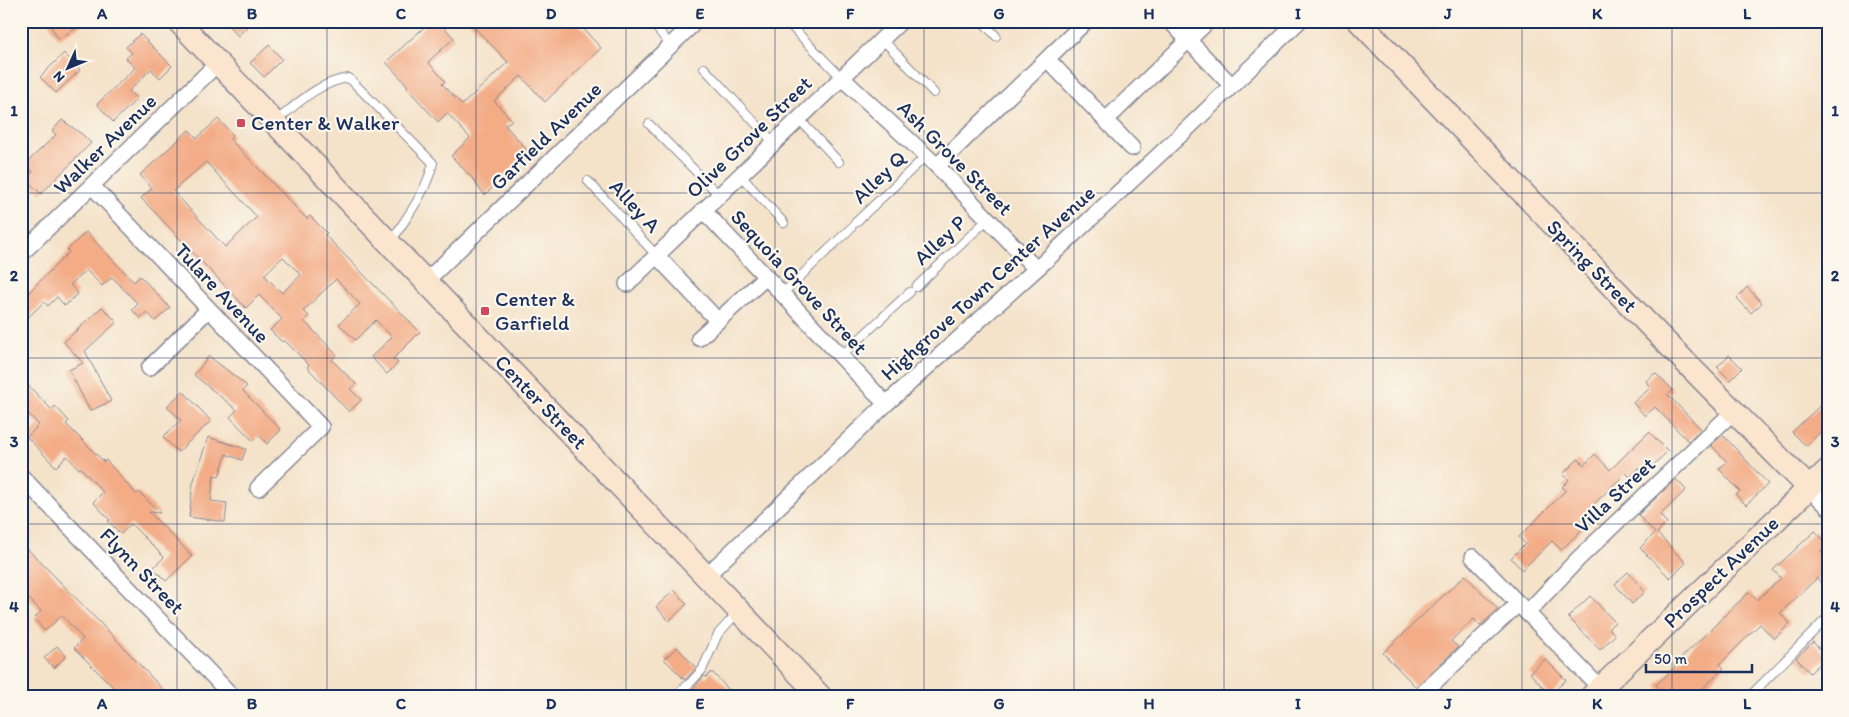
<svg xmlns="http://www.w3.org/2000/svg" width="1849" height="717" font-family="Itim,sans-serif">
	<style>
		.building { fill: #f3ac86; fill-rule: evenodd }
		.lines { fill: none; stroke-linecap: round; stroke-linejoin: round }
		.lane-casing { stroke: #888894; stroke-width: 10 }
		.street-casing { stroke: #888894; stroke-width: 18 }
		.secondary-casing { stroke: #888894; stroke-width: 25 }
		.lane { stroke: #fff; stroke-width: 8 }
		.street { stroke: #fff; stroke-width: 15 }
		.secondary { stroke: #fbe5cf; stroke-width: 22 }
		.grid { fill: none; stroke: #1b2f5e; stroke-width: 1; stroke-opacity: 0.55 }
		.poi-dot { fill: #d1495b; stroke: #fbf7ec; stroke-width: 2 }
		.labels { text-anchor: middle; stroke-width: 4.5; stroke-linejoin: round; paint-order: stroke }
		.poi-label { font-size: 21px; fill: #1b2f5e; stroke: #fbf7ec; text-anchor: start }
		.street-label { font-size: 21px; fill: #1b2f5e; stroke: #fbf7ec }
		.neatline { fill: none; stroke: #1b2f5e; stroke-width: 2 }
		.grid-label { font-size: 16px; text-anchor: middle; font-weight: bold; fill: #1b2f5e }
	</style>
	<rect width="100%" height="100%" fill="#fbf7ec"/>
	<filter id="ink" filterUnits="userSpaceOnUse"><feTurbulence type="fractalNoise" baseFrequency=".02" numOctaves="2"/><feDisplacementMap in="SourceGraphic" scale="10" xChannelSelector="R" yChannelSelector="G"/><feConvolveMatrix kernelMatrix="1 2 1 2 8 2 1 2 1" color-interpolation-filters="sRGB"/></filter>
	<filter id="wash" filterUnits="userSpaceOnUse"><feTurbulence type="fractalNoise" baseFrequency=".0096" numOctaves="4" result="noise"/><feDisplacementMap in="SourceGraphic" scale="20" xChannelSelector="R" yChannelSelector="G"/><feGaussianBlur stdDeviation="1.12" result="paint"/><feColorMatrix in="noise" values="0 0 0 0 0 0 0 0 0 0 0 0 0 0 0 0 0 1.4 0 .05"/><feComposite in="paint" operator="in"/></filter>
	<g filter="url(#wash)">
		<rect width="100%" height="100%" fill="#f4e2c9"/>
		<g id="blocks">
			<path class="building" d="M48 21H89L58 39Z
				M224 21H253L238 36Z
				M431 21H438L454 38 428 62 445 81 442 84 462 105 508 62 468 21H576L601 48 545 102 521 76 494 101 512 120 505 125 529 152 485 195 475 183 476 182 451 156 470 138 447 113 438 122 406 87 408 86 386 62Z
				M140 34 172 66 160 78 151 69 129 91 137 99 113 122 97 104 135 68 126 58 132 53 126 47Z
				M269 45 282 59 264 77 250 63Z
				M64 53 80 70 56 93 40 77Z
				M218 119 233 135 230 139 307 219 310 216 327 233 325 235 420 332 393 359 398 363 387 374 371 357 392 337 376 320 355 340 339 324 360 304 336 279 303 311 309 316 304 321 337 355 332 360 356 384 350 389 361 400 349 412 307 367 309 365 284 340 282 342 270 330 282 319 259 295 246 308 141 198 152 188 140 175 189 130 197 138ZM206 162 257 217 225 247 173 191ZM283 257 301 275 282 293 264 275Z
				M62 120 83 135 91 143 41 194 26 179 33 172 25 164 56 135 52 131Z
				M86 232 134 282 140 276 170 308 155 321 147 312 140 318 132 310 138 304 112 277 102 286 86 270 70 285 78 293 65 306 57 297 48 306 44 302 21 324V300L69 252 67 250Z
				M1747 287 1762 303 1751 313 1737 298Z
				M102 307 117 322 85 351 111 401 90 411 69 370 83 363 64 342Z
				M1729 355 1742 368 1730 380 1717 367Z
				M209 356 247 386 243 391 281 430 267 444 259 435 253 441 230 417 237 410 194 375Z
				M1655 373 1673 390 1668 395 1701 429 1688 441 1655 407 1645 416 1633 403 1650 388 1646 381Z
				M21 378 52 410 55 406 69 421 66 424 104 462 106 460 136 494 139 492 160 513 149 512 192 556 166 581 153 568 164 557 131 524 121 534 108 521 110 520 93 502 103 492 81 468 79 469 67 456 56 467 27 437 39 425 21 406Z
				M183 391 211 421 178 452 163 437 181 420 167 406Z
				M1828 398V425L1806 446 1792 432Z
				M1649 432 1668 451 1644 474 1639 468 1630 477 1626 473 1591 507 1598 514 1561 550 1552 541 1522 570 1511 558 1525 544 1519 537 1566 490 1562 487 1569 480 1563 474 1578 459 1584 465 1595 454 1610 470Z
				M1723 435 1768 484 1746 505 1736 495 1740 491 1719 469 1727 462 1711 445Z
				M208 437 246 449 242 460 226 454 219 477 214 475 211 501 227 503 225 522 189 517 193 483Z
				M1676 479 1686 490 1660 515 1667 523 1657 533 1686 563 1670 578 1640 548 1655 533 1638 515Z
				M1815 531 1828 544 1821 552 1828 559V578L1822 584 1817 578 1780 613 1790 623 1774 639 1760 624 1720 664 1724 668 1695 696H1666L1656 685 1675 667 1674 665 1749 592 1757 600 1781 578 1773 570Z
				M21 542 112 635 169 696H122L74 648 83 639 62 615 45 631 34 619 41 611 21 591Z
				M1628 572 1645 592 1632 604 1615 584Z
				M1465 575 1498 609 1480 626 1474 619 1451 641 1458 647 1416 687 1383 653Z
				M674 590 687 604 669 621 656 607Z
				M1590 596 1615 622 1609 628 1615 635 1600 650 1568 617Z
				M1813 642 1827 657 1810 673 1796 658Z
				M57 646 66 656 54 668 44 658Z
				M677 647 696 668 685 680 664 659Z
				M1545 659 1566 680 1550 695 1530 673Z
				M712 672 735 696H687L704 676 706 677Z"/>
		</g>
	</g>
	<g filter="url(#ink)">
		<use href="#blocks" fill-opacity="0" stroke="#888894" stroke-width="1"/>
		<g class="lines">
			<defs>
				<path id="lane" d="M651 21 671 46
					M786 21 842 78
					M982 21 996 36
					M882 39 934 93
					M704 68 774 143
					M799 119 839 162
					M276 121C298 103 319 82 349 78L433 163C426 193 407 216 391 242
					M649 124 719 195
					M740 175 784 223
					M588 181 657 256
					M855 223 926 156
					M916 287 988 219
					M782 294 851 228
					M841 356 910 292
					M675 696 691 682 702 670 718 634 737 613
					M1750 696 1828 617"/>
				<path id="street" d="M1170 21 1232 86
					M1048 60 1132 148
					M842 78 937 166 1036 269
					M1106 120 1208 21
					M937 166 1086 21
					M92 186 321 427 258 488
					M703 210 886 404
					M21 254 218 63
					M657 256 718 321
					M426 281 696 21
					M627 284 901 21
					M699 338 766 277
					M149 368 208 310
					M21 476 232 696
					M1809 488 1828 507
					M1473 557 1606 694
					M706 576 886 404 1043 263 1189 127 1299 21
					M1527 613 1578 559 1734 411
					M1424 692 1518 604"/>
				<path id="secondary" d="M178 21 820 696
					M1359 21 1648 324 1809 488
					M1592 696 1828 470"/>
			</defs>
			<use href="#lane" class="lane-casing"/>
			<use href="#street" class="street-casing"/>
			<use href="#secondary" class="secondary-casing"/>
			<use href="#lane" class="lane"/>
			<use href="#street" class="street"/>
			<use href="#secondary" class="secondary"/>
		</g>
	</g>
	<path class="grid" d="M177 21V696M327 21V696M476 21V696M626 21V696M775 21V696M924 21V696M1074 21V696M1224 21V696M1373 21V696M1522 21V696M1672 21V696M21 193H1828M21 358H1828M21 524H1828"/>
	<g class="poi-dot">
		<rect x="236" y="118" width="10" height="10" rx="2.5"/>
		<rect x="480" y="306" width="10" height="10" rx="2.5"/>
	</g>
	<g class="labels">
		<g class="poi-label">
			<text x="251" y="130">Center &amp; Walker</text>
			<text x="495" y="306">Center &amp;<tspan x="495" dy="24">Garfield</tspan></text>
		</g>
		<g class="street-label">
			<text transform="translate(546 136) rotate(-44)" y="7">Garfield Avenue</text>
			<text transform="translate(749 137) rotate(-44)" y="7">Olive Grove Street</text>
			<text transform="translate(105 144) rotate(-44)" y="7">Walker Avenue</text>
			<text transform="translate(955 158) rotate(45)" y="7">Ash Grove Street</text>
			<text transform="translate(879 177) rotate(-44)" y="7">Alley Q</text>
			<text transform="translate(635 206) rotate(47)" y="7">Alley A</text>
			<text transform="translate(940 240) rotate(-43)" y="7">Alley P</text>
			<text transform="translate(1592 266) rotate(46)" y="7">Spring Street</text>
			<text transform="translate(799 282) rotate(47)" y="7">Sequoia Grove Street</text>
			<text transform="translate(988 283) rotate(-42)" y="7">Highgrove Town Center Avenue</text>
			<text transform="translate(222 293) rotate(47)" y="7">Tulare Avenue</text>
			<text transform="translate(541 402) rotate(46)" y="7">Center Street</text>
			<text transform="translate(1615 495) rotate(-43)" y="7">Villa Street</text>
			<text transform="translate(142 571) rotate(46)" y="7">Flynn Street</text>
			<text transform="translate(1721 572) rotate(-44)" y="7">Prospect Avenue</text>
		</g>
	</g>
	<rect width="1849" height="717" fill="none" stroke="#fbf7ec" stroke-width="55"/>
	<g transform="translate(68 68) rotate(226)" stroke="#fbf7ec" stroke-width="4" paint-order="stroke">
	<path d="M0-4L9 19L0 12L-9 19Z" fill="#1b2f5e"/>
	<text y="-8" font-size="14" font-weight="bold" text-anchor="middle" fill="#1b2f5e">N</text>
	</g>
	<path d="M1646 664v8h106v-8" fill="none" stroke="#1b2f5e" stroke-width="2.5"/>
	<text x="1654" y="664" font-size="15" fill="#1b2f5e" stroke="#fbf7ec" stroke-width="4" paint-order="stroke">50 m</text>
	<rect x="28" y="28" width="1794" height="662" class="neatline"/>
	<g class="grid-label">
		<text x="102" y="19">A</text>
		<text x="252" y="19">B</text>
		<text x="401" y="19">C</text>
		<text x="551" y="19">D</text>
		<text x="700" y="19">E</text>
		<text x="850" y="19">F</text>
		<text x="999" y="19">G</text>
		<text x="1149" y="19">H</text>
		<text x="1298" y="19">I</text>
		<text x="1448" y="19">J</text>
		<text x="1597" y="19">K</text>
		<text x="1747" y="19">L</text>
		<text x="14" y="116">1</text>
		<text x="1835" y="116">1</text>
		<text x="14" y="281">2</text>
		<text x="1835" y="281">2</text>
		<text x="14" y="447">3</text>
		<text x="1835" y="447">3</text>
		<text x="14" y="612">4</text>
		<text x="1835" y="612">4</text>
		<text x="102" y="709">A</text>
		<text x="252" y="709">B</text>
		<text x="401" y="709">C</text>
		<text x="551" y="709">D</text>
		<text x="700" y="709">E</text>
		<text x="850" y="709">F</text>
		<text x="999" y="709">G</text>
		<text x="1149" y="709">H</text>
		<text x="1298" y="709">I</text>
		<text x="1448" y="709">J</text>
		<text x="1597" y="709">K</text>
		<text x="1747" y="709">L</text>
	</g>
</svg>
